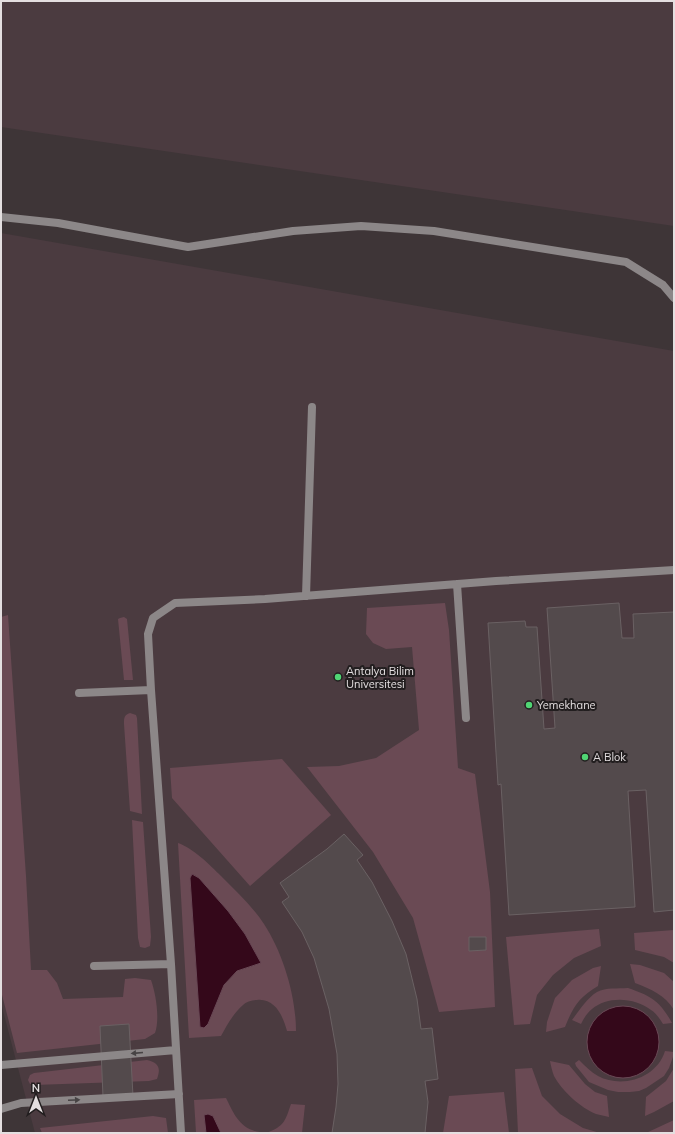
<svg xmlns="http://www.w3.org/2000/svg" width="675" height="1134" font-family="Mulish,sans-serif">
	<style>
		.built { fill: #4b3b40 }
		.green { fill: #6a4a54; fill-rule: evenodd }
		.water { fill: #34081a; stroke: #694855 }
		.building { fill: #534a4c; stroke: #6a6163 }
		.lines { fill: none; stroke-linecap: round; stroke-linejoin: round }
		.service { stroke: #8c8788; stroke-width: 8 }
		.minor { stroke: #8c8788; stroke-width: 8 }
		.oneway { fill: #474344 }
		.poi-dot { fill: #50d674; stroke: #221e1f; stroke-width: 1.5 }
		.labels { text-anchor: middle; stroke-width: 4; stroke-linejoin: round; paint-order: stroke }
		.poi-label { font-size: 11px; fill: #e4dfe0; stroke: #221e1f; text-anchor: start }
	</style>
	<rect width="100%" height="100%" fill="#3e3537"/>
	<path class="built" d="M1 1H674V226L1 127Z
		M1 233 674 351V1133H35L1 1003Z"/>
	<path class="green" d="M445 603 449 630 458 768 475 774 490 892 495 1007 439 1012 413 918 373 852 307 767 339 766 376 758 419 730 412 647 386 649 373 643 366 634 367 608Z
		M8 615 26 876 31 970H47L57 983 63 999 123 997 125 979 135 978 151 980C156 994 160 1019 155 1033L145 1039 17 1053 1 991V617Z
		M124 617 127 619 133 680H124L118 619 120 618Z
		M130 713 136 715 137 718 142 814 130 811 124 724C124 718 124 715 130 713Z
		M282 759 331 815 250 886 172 798 170 768Z
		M132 820 143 822 151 937 150 946 145 948 140 947 138 938Z
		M178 843C193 848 210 865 221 876 236 891 252 906 264 924 283 953 296 996 296 1031H287C283 1016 275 998 257 1000 252 1000 246 1002 243 1005 233 1014 227 1025 221 1036L189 1038ZM193 874 199 878 228 911 245 934 261 963 237 971 224 985 208 1024 200 1027 190 878Z
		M599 929 601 946 574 958 553 975 537 995 530 1024 514 1025 506 937Z
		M674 930V963L664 957 635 950 634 933Z
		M630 964 640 965 664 973 674 982V1010C665 995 651 989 635 983Z
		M601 966 598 986C579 997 573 1007 565 1027L546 1032 547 1022 555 998 572 980 593 968Z
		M628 988C651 996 660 1001 672 1023L663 1024C660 1019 656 1013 651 1010 636 998 608 995 592 1009 587 1013 584 1018 581 1024L572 1020C579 1011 587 998 597 992 606 987 618 989 628 988Z
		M665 1051 674 1052V1054L669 1068 664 1076 646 1088 639 1091 630 1092H618L608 1090 589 1082 576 1066 575 1063 579 1060C585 1066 591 1072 598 1076 622 1089 657 1078 665 1051Z
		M147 1060C159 1063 161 1068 157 1079L149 1081 34 1085 30 1084 28 1080 30 1075 34 1073Z
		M550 1061 569 1065 585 1084 595 1092 607 1096 609 1117C605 1116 600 1115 596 1114 581 1108 562 1091 554 1076 552 1071 551 1066 550 1061Z
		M532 1068 542 1096 560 1114 583 1128 600 1133H518L515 1069Z
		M674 1068V1101L654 1112 645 1116 646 1097 666 1081Z
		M504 1092 509 1133H443L449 1096Z
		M226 1098C232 1110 238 1125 252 1130 256 1132 261 1132 265 1133H221L218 1127 204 1115 206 1133H196L194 1100Z
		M291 1104 305 1105 302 1133H266C285 1126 285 1121 291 1104Z
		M153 1116 166 1118 168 1133H42L40 1128Z
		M674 1120V1133H646Z"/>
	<path class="water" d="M192 874 199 878 228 911 245 934 261 963 237 971 224 985 208 1024 204 1028 200 1027 190 878Z
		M587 1042a36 36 0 1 1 72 0a36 36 0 1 1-72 0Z
		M208 1114 213 1116 221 1133H206L204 1115Z"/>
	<path class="building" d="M619 603 622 638H634L633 614 674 612V910L654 912 646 790 628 791 635 907 509 915 501 784 498 785 488 623 525 621 526 627H537L544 729 555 728 547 608Z
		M344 834 363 855 357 860 372 882 392 921 406 954 417 999 421 1029 432 1028 438 1079 425 1081 428 1102 425 1133H332L336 1107 338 1084 337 1054 329 1009 314 958 302 932 282 902 289 897 280 883 327 849Z
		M469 937H486V950L469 951Z
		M129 1024 133 1096 103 1097 100 1026Z"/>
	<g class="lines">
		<path class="service" d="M457 584 466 718
			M306 596 312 407
			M79 693 151 690
			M94 966 171 964
			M1 1065 176 1050
			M1 1109 21 1103 179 1094
			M181 1133 171 964 151 690 148 634 153 618 175 603 265 599 496 581 674 570"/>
		<path class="minor" d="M1 217 58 223 188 247 293 231 361 226 434 231 626 262 663 285 674 298"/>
	</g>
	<defs><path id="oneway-solid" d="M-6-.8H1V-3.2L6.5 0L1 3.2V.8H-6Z"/></defs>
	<g class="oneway">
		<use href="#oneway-solid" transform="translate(137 1053) rotate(175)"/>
		<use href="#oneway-solid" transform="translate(74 1100) rotate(-3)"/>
	</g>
	<g class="poi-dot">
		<circle cx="338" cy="677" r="4"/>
		<circle cx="529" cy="705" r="4"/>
		<circle cx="585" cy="757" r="4"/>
	</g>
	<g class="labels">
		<g class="poi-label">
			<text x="346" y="675">Antalya Bilim<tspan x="346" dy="13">Üniversitesi</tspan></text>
			<text x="537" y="709">Yemekhane</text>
			<text x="593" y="761">A Blok</text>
		</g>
	</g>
	<rect width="675" height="1134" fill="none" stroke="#e4dfe0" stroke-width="4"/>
	<g transform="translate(36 1098)" stroke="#221e1f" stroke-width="3" paint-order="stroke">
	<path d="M0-3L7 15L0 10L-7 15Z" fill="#e4dfe0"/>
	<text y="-6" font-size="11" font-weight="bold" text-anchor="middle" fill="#e4dfe0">N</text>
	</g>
</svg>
